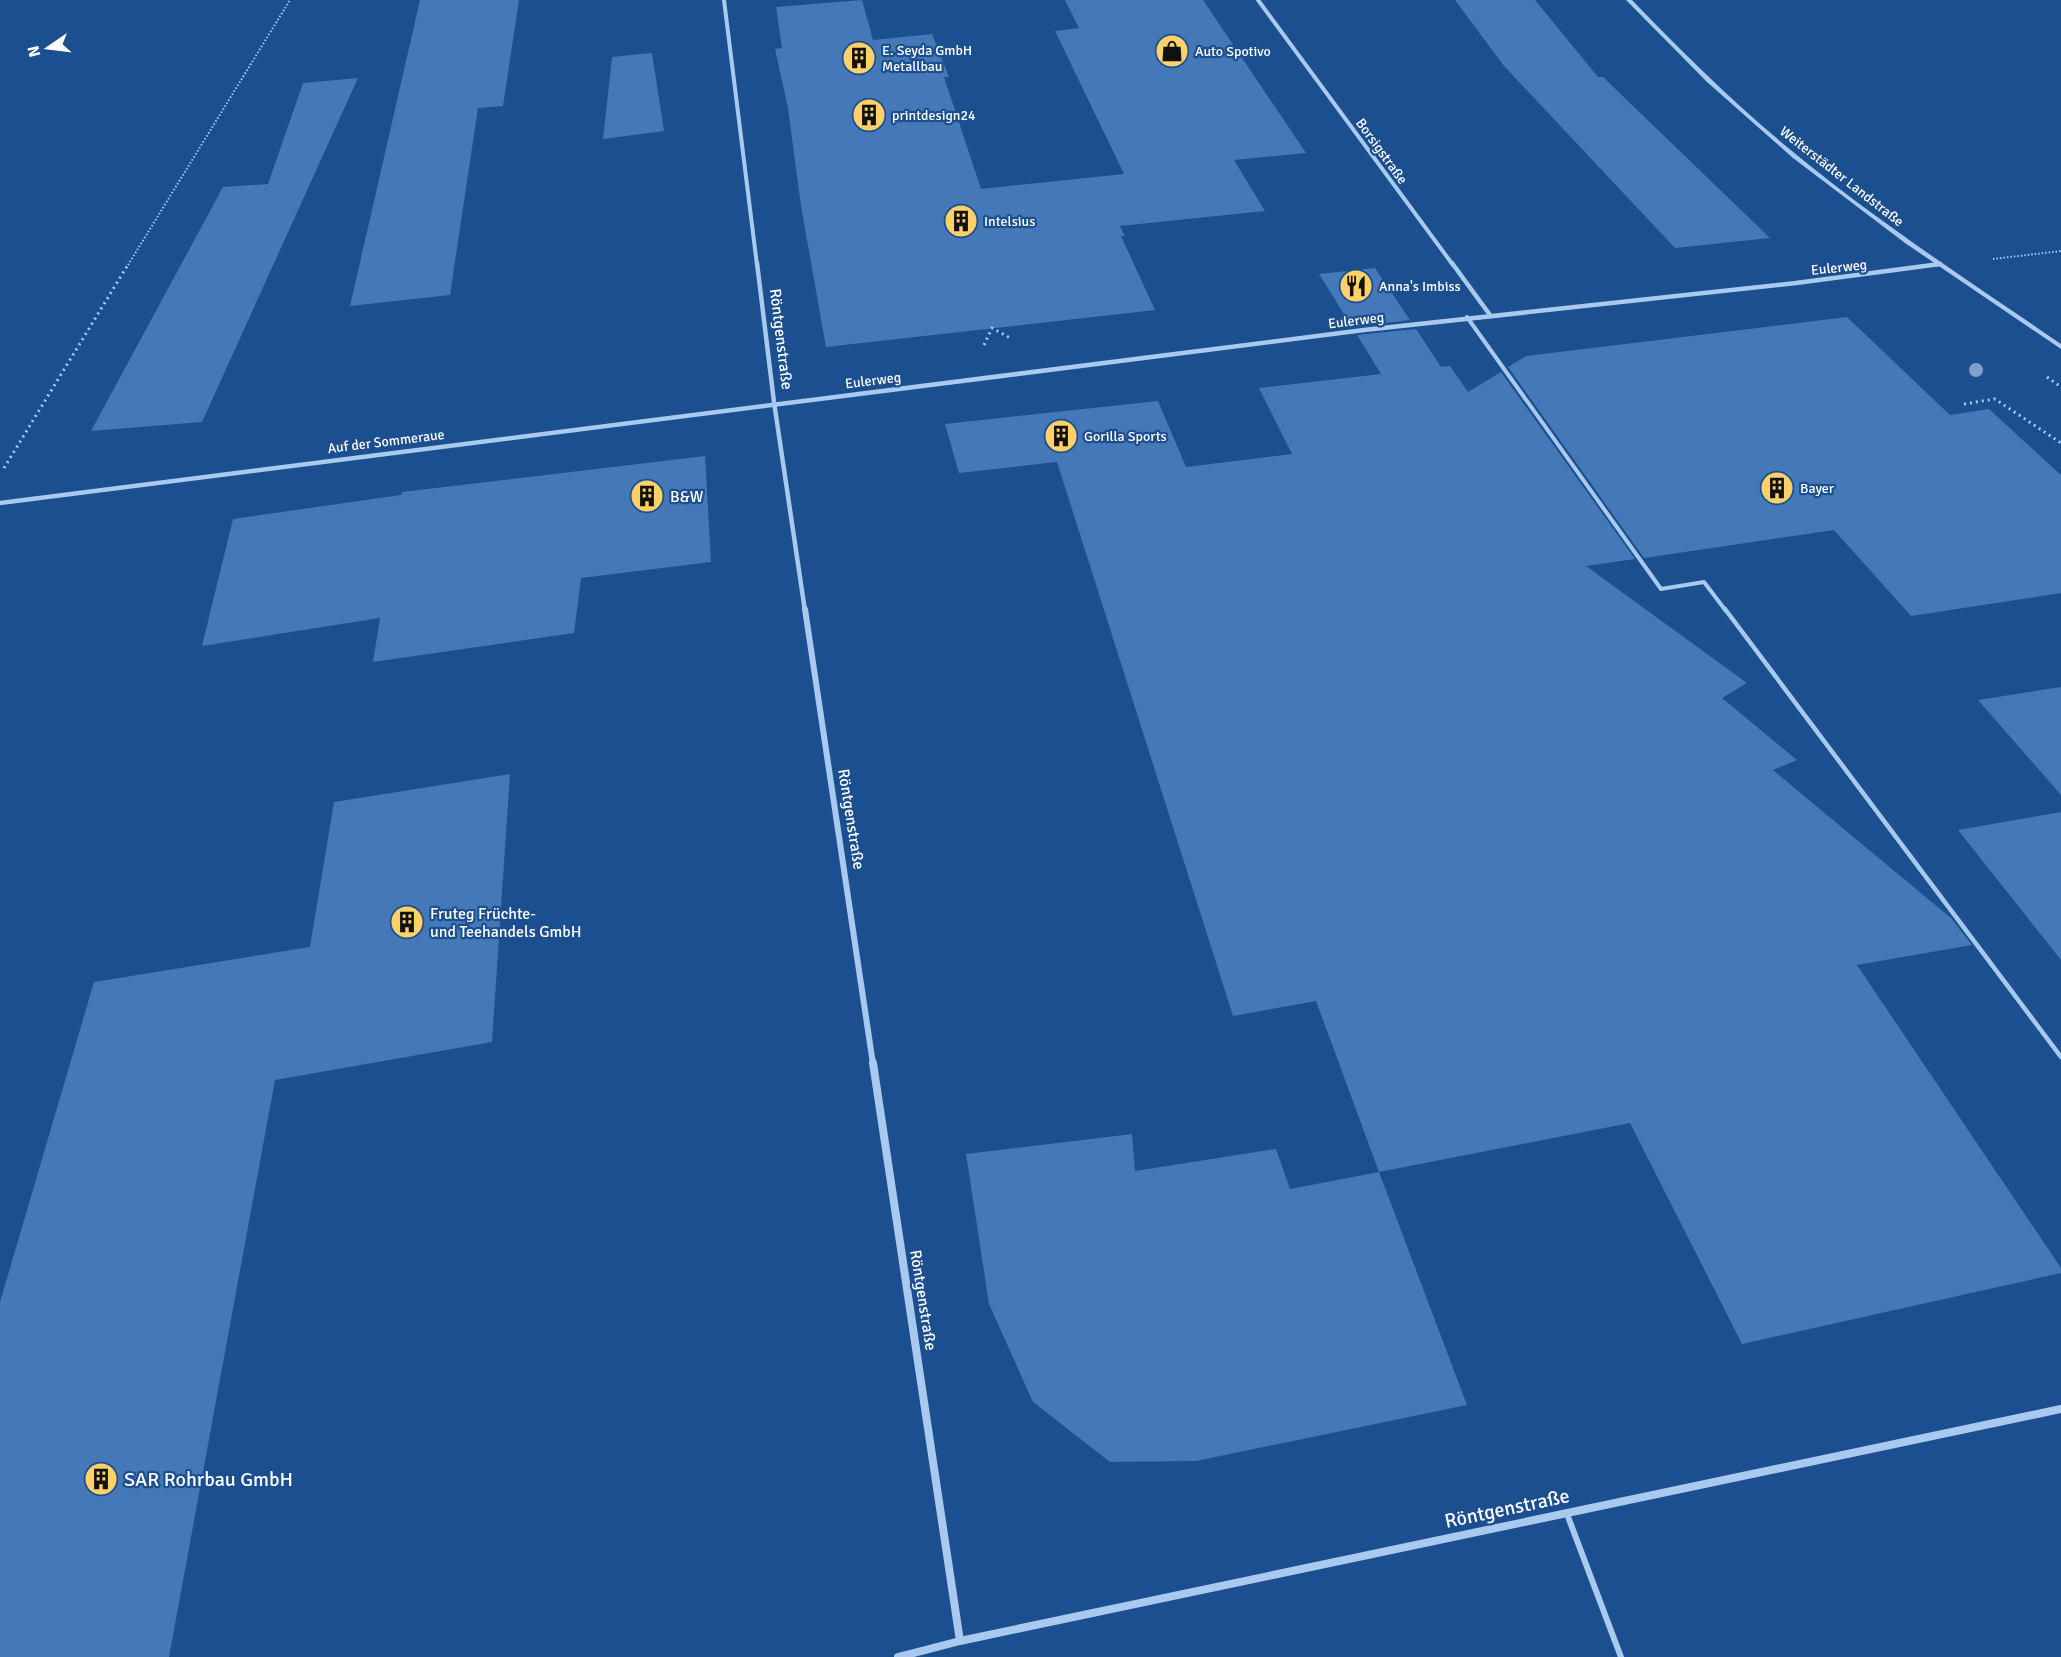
<svg xmlns="http://www.w3.org/2000/svg" width="2061" height="1657" font-family="Signika,sans-serif">
	<style>
		.building { fill: #4478b7 }
		.lines { fill: none; stroke-linecap: round; stroke-linejoin: round }
		.path-far1 { stroke: #a9c9ee; stroke-width: 2; stroke-dasharray: 1.5 2; stroke-linecap: butt }
		.path { stroke: #a9c9ee; stroke-width: 3; stroke-dasharray: 2 4; stroke-linecap: butt }
		.service-far2 { stroke: #a9c9ee; stroke-width: 4 }
		.service-far1 { stroke: #a9c9ee; stroke-width: 4.5 }
		.service { stroke: #a9c9ee; stroke-width: 6 }
		.minor-far3 { stroke: #a9c9ee; stroke-width: 4 }
		.minor-far2 { stroke: #a9c9ee; stroke-width: 4.5 }
		.minor-far1 { stroke: #a9c9ee; stroke-width: 6 }
		.minor { stroke: #a9c9ee; stroke-width: 8 }
		.tertiary { fill: #a9c9ee; fill-rule: evenodd }
		.tree { fill: #7ea0ca }
		.labels { text-anchor: middle; stroke-width: 4.5; stroke-linejoin: round; paint-order: stroke }
		.far-poi-label { font-size: 14px; fill: #fff; stroke: #1b4f8f; text-anchor: start }
		.far-street-label { font-size: 14px; fill: #fff; stroke: #1b4f8f }
		.street-label { font-size: 16px; fill: #fff; stroke: #1b4f8f }
		.poi-label { font-size: 16px; fill: #fff; stroke: #1b4f8f; text-anchor: start }
		.near-poi-label { font-size: 20px; fill: #fff; stroke: #1b4f8f; text-anchor: start }
		.near-street-label { font-size: 20px; fill: #fff; stroke: #1b4f8f }
	</style>
	<rect width="100%" height="100%" fill="#1b4f8f"/>
	<path class="building" d="M420 0H519L503 106 478 108 450 295 350 306Z
		M862 0 873 40 932 34 949 77H944L981 189 1124 174 1055 31 1079 28 1065 0H1203L1306 153 1234 160 1265 211 1120 226 1125 236H1121L1155 310 826 347 801 206 788 108 775 49 782 48 776 7Z
		M1455 0H1535L1598 77H1603L1770 238 1675 248 1504 66Z
		M652 53 664 131 603 139 612 57Z
		M358 78 202 422 91 431 223 187 268 184 303 83Z
		M1375 268 1410 320 1352 327 1319 274Z
		M1847 317 1950 415 1989 409 2061 475V593L1911 616 1834 530 1644 558 1508 367 1526 356Z
		M1416 329 1441 367 1450 366 1468 392 1501 372 1635 559 1586 566 1747 683 1722 698 1797 760 1773 770 1951 918 1972 945 1857 965 2061 1268V1273L1742 1344 1630 1123 1379 1172 1316 1001 1233 1016 1057 462 959 473 945 424 1158 401 1186 467 1292 454 1259 388 1381 374 1357 335Z
		M705 456 711 562 581 578 574 633 373 662 380 618 202 646 233 519 401 495 402 492Z
		M2061 687V795L1978 700Z
		M510 774 492 1042 275 1080 169 1657H0V1302L94 982 310 947 334 802Z
		M2061 812V960L1958 830Z
		M1132 1134 1135 1171 1276 1149 1290 1189 1379 1172 1467 1405 1196 1461 1110 1462 1033 1402 989 1304 966 1154Z"/>
	<g class="lines">
		<path class="path-far1" d="M1993 259 2061 251
			M128 265 290 0"/>
		<path class="path" d="M984 345 992 328 1012 339
			M2047 377 2061 387
			M1964 404 1995 399 2061 443
			M4 468 129 263"/>
		<path class="service-far2" d="M1467 317 1661 589 1704 582 1726 611"/>
		<path class="service-far1" d="M1725 609 2061 1057"/>
		<path class="service" d="M1567 1514 1621 1657"/>
		<path class="minor-far3" d="M724 0 757 265
			M1258 0 1453 265
			M1934 265 1940 264"/>
		<path class="minor-far2" d="M757 263 774 402 805 611
			M1452 263 1490 315
			M0 503 1364 330 1796 283 1940 264"/>
		<path class="minor-far1" d="M805 609 873 1064"/>
		<path class="minor" d="M873 1063 960 1641 2061 1409
			M898 1657 960 1641"/>
		<path class="tertiary" d="M1626 0H1632C1685 55 1739 108 1798 156 1881 224 1972 283 2061 344V349L1905 243 1793 158 1707 82Z"/>
	</g>
	<circle class="tree" cx="1976" cy="370" r="7"/>
	<defs>
		<symbol id="shop-disc" viewBox="-11 -11 22 22"><circle r="9.5" fill="#ffd166" stroke="#1b4f8f"/><path d="M-5-2.5h2.3a2.7 3.5 0 0 1 5.4 0H5L5.5 6h-11ZM-1.5-2.5h3a1.5 2.3 0 0 0-3 0Z" fill="#111"/></symbol>
		<symbol id="building-disc" viewBox="-11 -11 22 22"><circle r="9.5" fill="#ffd166" stroke="#1b4f8f"/><path d="M-4-6H4V6H1V3H-1V6H-4ZM-2.5-4.3h1.7v1.8h-1.7ZM.8-4.3h1.7v1.8H.8ZM-2.5-1h1.7V.8h-1.7ZM.8-1h1.7V.8H.8Z" fill="#111"/></symbol>
		<symbol id="restaurant-disc" viewBox="-11 -11 22 22"><circle r="9.5" fill="#ffd166" stroke="#1b4f8f"/><path d="M-5-6h1v4h1v-4h1v4h1v-4h1v5L-1.5 .5V6h-2V.5L-5-1ZM5-6V6H3V1.5H1.5Q1.5-4 5-6Z" fill="#111"/></symbol>
	</defs>
	<g fill-rule="evenodd">
		<use href="#shop-disc" x="1153" y="32" width="38" height="38"/>
		<use href="#building-disc" x="840" y="39" width="38" height="38"/>
		<use href="#building-disc" x="850" y="96" width="38" height="38"/>
		<use href="#building-disc" x="942" y="202" width="38" height="38"/>
		<use href="#restaurant-disc" x="1337" y="267" width="38" height="38"/>
		<use href="#building-disc" x="1042" y="417" width="38" height="38"/>
		<use href="#building-disc" x="1758" y="469" width="38" height="38"/>
		<use href="#building-disc" x="628" y="477" width="38" height="38"/>
		<use href="#building-disc" x="388" y="903" width="38" height="38"/>
		<use href="#building-disc" x="82" y="1460" width="38" height="38"/>
	</g>
	<g class="labels">
		<g class="far-poi-label">
			<text x="882" y="55">E. Seyda GmbH<tspan x="882" dy="16">Metallbau</tspan></text>
			<text x="1195" y="56">Auto Spotivo</text>
			<text x="892" y="120">printdesign24</text>
			<text x="984" y="226">Intelsius</text>
			<text x="1379" y="291">Anna's Imbiss</text>
			<text x="1084" y="441">Gorilla Sports</text>
			<text x="1800" y="493">Bayer</text>
		</g>
		<g class="far-street-label">
			<text transform="translate(1382 151) rotate(54)" y="5">Borsigstraße</text>
			<text transform="translate(1842 176) rotate(38)" y="5">Weiterstädter Landstraße</text>
			<text transform="translate(1839 267) rotate(-6)" y="5">Eulerweg</text>
			<text transform="translate(1356 320) rotate(-7)" y="5">Eulerweg</text>
			<text transform="translate(873 380) rotate(-7)" y="5">Eulerweg</text>
			<text transform="translate(386 441) rotate(-7)" y="5">Auf der Sommeraue</text>
		</g>
		<g class="street-label">
			<text transform="translate(782 339) rotate(83)" y="6">Röntgenstraße</text>
			<text transform="translate(852 819) rotate(81)" y="6">Röntgenstraße</text>
			<text transform="translate(924 1300) rotate(81)" y="6">Röntgenstraße</text>
		</g>
		<g class="poi-label">
			<text x="670" y="502">B&amp;W</text>
			<text x="430" y="919">Fruteg Früchte-<tspan x="430" dy="18">und Teehandels GmbH</tspan></text>
		</g>
		<g class="near-poi-label">
			<text x="124" y="1486">SAR Rohrbau GmbH</text>
		</g>
		<g class="near-street-label">
			<text transform="translate(1507 1508) rotate(-12)" y="7">Röntgenstraße</text>
		</g>
	</g>
	<g transform="translate(48 48) rotate(256)" stroke="#1b4f8f" stroke-width="4.5" paint-order="stroke">
	<path d="M0-4.5L10 22L0 15L-10 22Z" fill="#ffffff"/>
	<text y="-9" font-size="16" font-weight="bold" text-anchor="middle" fill="#ffffff">N</text>
	</g>
</svg>
